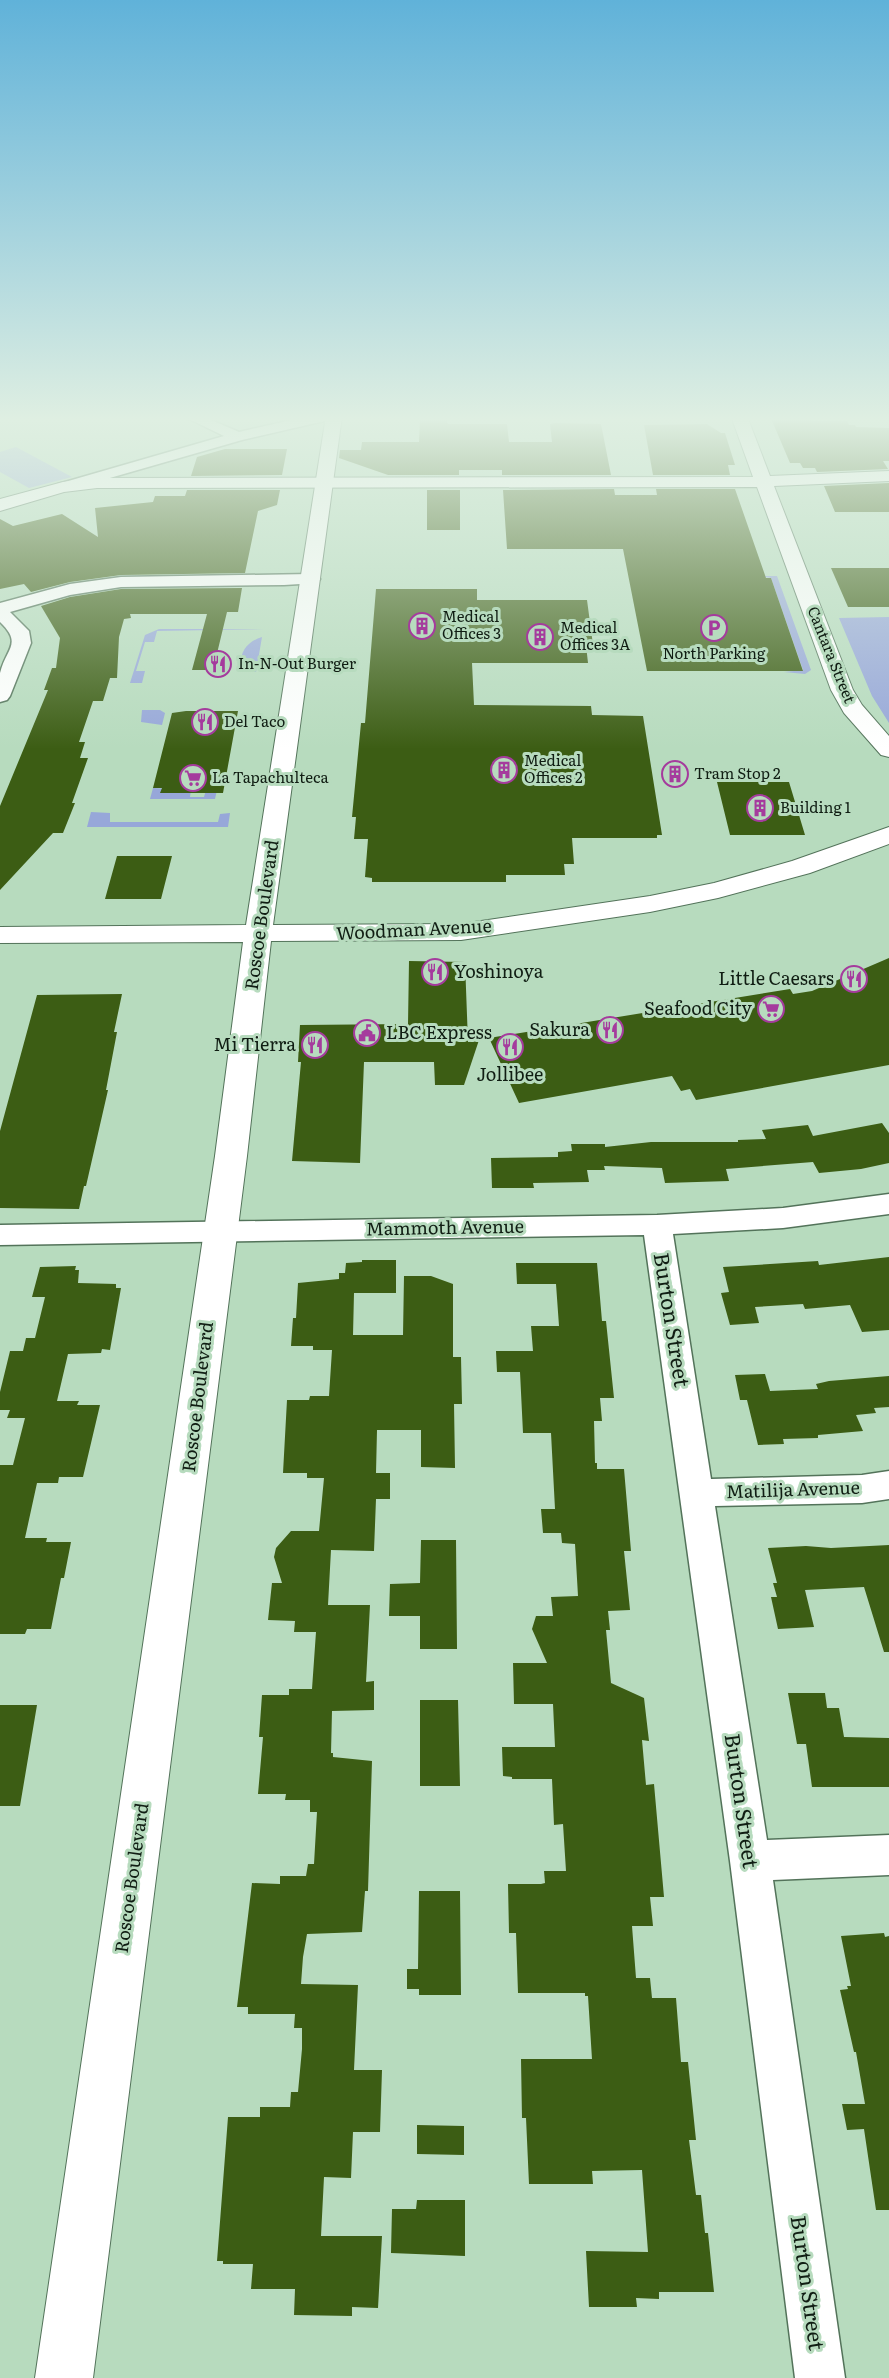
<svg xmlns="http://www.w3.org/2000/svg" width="889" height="2378" font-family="Literata,serif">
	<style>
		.green { fill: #97a7d9 }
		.building { fill: #3c5d14 }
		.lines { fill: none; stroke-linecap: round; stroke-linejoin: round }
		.minor-casing { stroke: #53735a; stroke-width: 3 }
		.tertiary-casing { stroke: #53735a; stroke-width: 2 }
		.primary-casing { stroke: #53735a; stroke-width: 2 }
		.minor { fill: #fff; fill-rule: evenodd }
		.tertiary { fill: #fff; fill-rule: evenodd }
		.primary { fill: #fff; fill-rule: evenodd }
		.labels { text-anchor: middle; stroke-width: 6; stroke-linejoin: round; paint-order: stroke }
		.far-poi-label { font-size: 15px; fill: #101d13; stroke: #b7dbbe; text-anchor: start }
		.far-street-label { font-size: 15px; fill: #101d13; stroke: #b7dbbe }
		.street-label { font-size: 18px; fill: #101d13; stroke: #b7dbbe }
		.poi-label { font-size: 18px; fill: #101d13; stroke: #b7dbbe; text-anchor: end }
		.near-street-label { font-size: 21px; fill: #101d13; stroke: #b7dbbe }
	</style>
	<rect width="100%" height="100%" fill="#b7dbbe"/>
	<path class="green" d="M16 447 72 477 29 488 0 472V452Z
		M759 576H777L811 670 805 674 784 672 803 670 771 578Z
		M889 617V723L872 696 839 618Z
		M159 629H264L157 631 154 642H145L136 671H145L142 683H249H130L145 635Z
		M262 637 256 672 241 670C239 653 246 642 262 637Z
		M142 710H160L165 713 162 725 141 722Z
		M153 788 191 790 190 797H204L206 790H217L215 799H150Z
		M91 812 110 813V822H218L220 814 230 813 228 827H87Z"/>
	<path class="building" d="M770 416H809L811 421H847L849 425H855L856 427 889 428V461H883L888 469 817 472 815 468H803L800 463H790Z
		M420 420H446L448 424H507L509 442H552L550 424 555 423 601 424 611 475H502V470H459V475H388L339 458 340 450H361L362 442H419Z
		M707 424 721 433H725L735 465H728L730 475H653L644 425Z
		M225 449H287L282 475 191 476 197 457Z
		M889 483V512H835L824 486Z
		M614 489 615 495H657L656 489H735L766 578H771L803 671H647L623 549H507L503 490Z
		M187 490H280L277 505 258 511 245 573 121 575 70 582 31 592 24 584 0 589V519L13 526 62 514 98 537 95 508 153 502 155 496H185Z
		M427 490H460V530H427Z
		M831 568H889V607H848Z
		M242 588 238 612H227L213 670H192L207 614H130L131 618 124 619 119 637 117 678H110L103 701H93L79 742H85L80 758H88L72 803H75L63 833H53L0 890V806L48 690H44L52 668H56L60 638 41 606 70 597 121 589Z
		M376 589H477V600H587L593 645H586L588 663H472L474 705 591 706 592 715 643 716 662 835H657V838H572L574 864H564L565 875H506V882H372V878L365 877 368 839H354L356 817H352L361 723H365Z
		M186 711H238L223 793H160L162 788H153L172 713Z
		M717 782H789L805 835H730Z
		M117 856H172L161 899H105Z
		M889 958V1065L696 1100 690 1089 681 1091 672 1076 519 1103 489 1038 790 989 793 994 812 991Z
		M409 961 465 962 468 1042 479 1040 464 1085H435L434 1062H364L360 1163 292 1161 301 1062H298L300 1025 408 1024Z
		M122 994 114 1032H117L106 1090H108L86 1186H84L79 1209 0 1208V1131L37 995Z
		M882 1123 889 1133V1163L861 1169 819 1173 813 1162 726 1169 729 1181 665 1183 662 1168 604 1166 605 1170H587L589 1182 533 1183 534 1188H492L491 1158 558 1157V1152L572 1151 571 1144H605V1147L651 1142H738V1140L766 1139 762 1130 808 1125 813 1136Z
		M889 1257V1330L862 1332 850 1305 805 1309 803 1304 755 1307 759 1323 730 1325 721 1293 729 1292 723 1267 818 1261 819 1265Z
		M362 1260H396V1293H354L353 1335H403L404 1276H431L453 1284V1357H461L462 1404H454L455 1468 421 1467V1430H377L376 1473H390V1499H376L374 1551 331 1550 328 1605H370L366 1682 374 1681V1710L332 1711 331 1753H333V1757L372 1761 368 1891H365L362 1932 307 1934 303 1957 301 1984 358 1985 354 2070H382L380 2132H353L351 2178 324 2177 321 2236H382L378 2308 352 2307V2316L294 2315 295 2289H251L253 2264H223V2261H217L228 2117H260V2107H290L291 2092H298L302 2049V2028H294L295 2014H248V2007H237L252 1883 280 1884V1876H306L308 1864H314L317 1812H310V1800H285L286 1794H258L263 1737H259L262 1695H289V1689H312L316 1632H294L295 1621 268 1620 272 1583H282L274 1557 276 1548 291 1531H319L324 1478H307V1473H283L287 1400H309L310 1396H329L332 1350H313V1346H291L293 1318H296L298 1283 339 1279V1273H345L346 1263 362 1262Z
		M516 1263H597L602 1321H606L614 1398H600L602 1421H594L595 1463H597V1469H624L631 1551H624L630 1610 608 1611 610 1630H606L611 1683 644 1698 649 1741 642 1740 646 1785 654 1784 664 1897H650L653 1926H632L636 1978H650L652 1998H676L681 2062H688L696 2140H689L696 2195H701L705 2233H708L714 2292H659V2299L636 2298 637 2307H589L586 2251 648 2252 642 2170 592 2171 593 2184H529L526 2118H522L521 2059H592L588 1996H585V1993H518L516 1933H509L508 1884H541L545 1883 544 1871H566L563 1824 554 1825 552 1779H512V1777L503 1776 502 1747H555L553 1704H514L513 1663H547L532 1629 536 1616H553L551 1597 578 1596 575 1544 562 1543 561 1533H543L541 1509H555L551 1433H523L520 1372H497L496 1351H533L531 1326H559L556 1284H517Z
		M76 1266 75 1270H79L78 1283 116 1284V1288H121L110 1350 102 1349 101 1353 68 1354 57 1401H79L77 1405H100L83 1477H59L58 1483H37L25 1538H47L46 1542H71L64 1578H61L51 1629H27L25 1634H0V1465H13L25 1418H7L10 1410H0V1392L10 1351H23L26 1338H35L45 1297H32L40 1267Z
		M765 1374 770 1391 818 1389 816 1384 829 1381 889 1376V1407L874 1408 876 1413 856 1415 863 1431 818 1435V1438L783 1439 784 1444 758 1445 747 1400H740L735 1375Z
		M421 1540H456L457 1649H420V1616H389L390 1584 420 1583Z
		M889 1545V1652H884L864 1587 805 1590 814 1627 778 1629 771 1597H777L773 1583H777L768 1548 806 1546 831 1548Z
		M788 1693H825L827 1708H839L844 1737 889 1738V1787H812L806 1744H797Z
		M420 1700H458L460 1786H420Z
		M0 1705H37L20 1806H0Z
		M419 1891H460L461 1995H419V1989H407V1969H418Z
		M884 1933 885 1937 889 1936V2210H876L864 2129 847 2130 842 2104H865L856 2052H854L840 1990 848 1989 847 1986H851L841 1936Z
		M417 2125 464 2126V2155L417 2154Z
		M417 2200H465V2256L391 2253 392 2209H416Z"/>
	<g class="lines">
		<defs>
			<path id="minor" d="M183 416H202L239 432 309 416H335L333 419 242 440 68 490H58L55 487 58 484 224 436Z
				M311 574 317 575 320 579 317 583 284 585 121 587 70 595 10 612 29 631 31 643 10 696 7 700 0 702C0 693 0 681 0 673 6 648 23 644 0 622V603L70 584 121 577Z
				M889 1194V1214L783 1228 673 1234 711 1479 862 1475 889 1471V1499L862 1503 715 1506 767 1840 889 1835V1875L773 1880 845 2378H795L730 1861 644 1235 0 1245V1225L657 1215 783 1208Z"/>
			<path id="tertiary" d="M731 416H747L770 476 889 471V481L774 486 853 690 862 705 889 736V757L881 755 844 713 831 690 757 487 97 488 64 492 0 511V499L63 482 97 478 753 477Z"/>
			<path id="primary" d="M326 416H342L273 925 461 924 650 896 714 883 792 861 889 827V844L810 873 718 898 650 912 461 940 271 941 247 1156 93 2378H35L215 1156 243 942 0 943V927L246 925Z"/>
		</defs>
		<use href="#minor" class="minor-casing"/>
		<use href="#tertiary" class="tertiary-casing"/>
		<use href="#primary" class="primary-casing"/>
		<use href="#minor" class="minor"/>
		<use href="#tertiary" class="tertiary"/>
		<use href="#primary" class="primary"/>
	</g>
	<linearGradient id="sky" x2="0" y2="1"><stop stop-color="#60b2d9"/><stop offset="0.56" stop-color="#dfefe2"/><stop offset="1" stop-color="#dfefe2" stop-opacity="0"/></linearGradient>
	<rect width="889" height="749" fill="url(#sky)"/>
	<defs>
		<symbol id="building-ring" viewBox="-11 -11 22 22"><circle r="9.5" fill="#b7dbbe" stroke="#a53b9d" stroke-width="1.5"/><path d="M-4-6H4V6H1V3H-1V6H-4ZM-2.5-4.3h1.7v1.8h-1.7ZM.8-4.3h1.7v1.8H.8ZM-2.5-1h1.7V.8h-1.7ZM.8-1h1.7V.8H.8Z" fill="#a53b9d"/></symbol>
		<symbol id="parking-ring" viewBox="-11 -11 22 22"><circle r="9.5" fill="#b7dbbe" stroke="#a53b9d" stroke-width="1.5"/><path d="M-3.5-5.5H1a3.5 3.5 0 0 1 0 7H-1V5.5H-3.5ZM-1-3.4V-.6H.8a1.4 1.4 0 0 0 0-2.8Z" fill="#a53b9d"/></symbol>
		<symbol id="restaurant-ring" viewBox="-11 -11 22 22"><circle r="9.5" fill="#b7dbbe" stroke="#a53b9d" stroke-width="1.5"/><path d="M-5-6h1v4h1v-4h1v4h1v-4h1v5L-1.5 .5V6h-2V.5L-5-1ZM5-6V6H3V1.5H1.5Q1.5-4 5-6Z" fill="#a53b9d"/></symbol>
		<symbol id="supermarket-ring" viewBox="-11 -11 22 22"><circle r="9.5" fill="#b7dbbe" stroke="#a53b9d" stroke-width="1.5"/><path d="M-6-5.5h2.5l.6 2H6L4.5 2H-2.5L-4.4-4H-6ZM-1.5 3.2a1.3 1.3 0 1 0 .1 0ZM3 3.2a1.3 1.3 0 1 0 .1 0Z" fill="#a53b9d"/></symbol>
		<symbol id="civic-ring" viewBox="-11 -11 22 22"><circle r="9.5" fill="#b7dbbe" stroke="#a53b9d" stroke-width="1.5"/><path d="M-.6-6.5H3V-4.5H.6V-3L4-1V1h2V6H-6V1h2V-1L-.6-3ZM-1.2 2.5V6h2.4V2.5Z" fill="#a53b9d"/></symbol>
	</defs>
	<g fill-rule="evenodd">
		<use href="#building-ring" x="407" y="611" width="30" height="30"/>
		<use href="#parking-ring" x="699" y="613" width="30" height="30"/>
		<use href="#building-ring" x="525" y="622" width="30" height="30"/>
		<use href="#restaurant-ring" x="203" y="649" width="30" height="30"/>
		<use href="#restaurant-ring" x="190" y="707" width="30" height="30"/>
		<use href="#building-ring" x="489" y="755" width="30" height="30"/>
		<use href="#building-ring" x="660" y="759" width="30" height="30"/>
		<use href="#supermarket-ring" x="178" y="763" width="30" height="30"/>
		<use href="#building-ring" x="745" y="793" width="30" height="30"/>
		<use href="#restaurant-ring" x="420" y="957" width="30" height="30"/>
		<use href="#restaurant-ring" x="839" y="964" width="30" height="30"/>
		<use href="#supermarket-ring" x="756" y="994" width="30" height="30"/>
		<use href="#restaurant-ring" x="595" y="1015" width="30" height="30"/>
		<use href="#civic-ring" x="352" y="1018" width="30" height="30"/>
		<use href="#restaurant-ring" x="300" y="1030" width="30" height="30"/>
		<use href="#restaurant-ring" x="495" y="1032" width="30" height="30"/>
	</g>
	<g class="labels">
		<g class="far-poi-label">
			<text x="442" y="622">Medical<tspan x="442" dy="17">Offices 3</tspan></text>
			<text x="560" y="633">Medical<tspan x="560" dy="17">Offices 3A</tspan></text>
			<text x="714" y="659" text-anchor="middle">North Parking</text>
			<text x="238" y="669">In-N-Out Burger</text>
			<text x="224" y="727">Del Taco</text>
			<text x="524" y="766">Medical<tspan x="524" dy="17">Offices 2</tspan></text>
			<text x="694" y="779">Tram Stop 2</text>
			<text x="212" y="783">La Tapachulteca</text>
			<text x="780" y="813">Building 1</text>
		</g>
		<g class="far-street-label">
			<text transform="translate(831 655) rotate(68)" y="5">Cantara Street</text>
		</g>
		<g class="street-label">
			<text transform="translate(262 915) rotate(-82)" y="6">Roscoe Boulevard</text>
			<text transform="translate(414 930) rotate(-3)" y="6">Woodman Avenue</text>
			<text transform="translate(445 1228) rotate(-1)" y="6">Mammoth Avenue</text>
			<text transform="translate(198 1397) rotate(-83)" y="6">Roscoe Boulevard</text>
			<text transform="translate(793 1490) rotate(-2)" y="6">Matilija Avenue</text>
			<text transform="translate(132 1878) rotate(-82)" y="6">Roscoe Boulevard</text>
		</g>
		<g class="poi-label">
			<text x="454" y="978" text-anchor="start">Yoshinoya</text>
			<text x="834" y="985">Little Caesars</text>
			<text x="752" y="1015">Seafood City</text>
			<text x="590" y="1036">Sakura</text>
			<text x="386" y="1039" text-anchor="start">LBC Express</text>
			<text x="296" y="1051">Mi Tierra</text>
			<text x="510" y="1081" text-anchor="middle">Jollibee</text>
		</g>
		<g class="near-street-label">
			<text transform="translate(671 1320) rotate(81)" y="7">Burton Street</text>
			<text transform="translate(741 1801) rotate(82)" y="7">Burton Street</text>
			<text transform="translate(807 2283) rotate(82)" y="7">Burton Street</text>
		</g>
	</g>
</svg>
